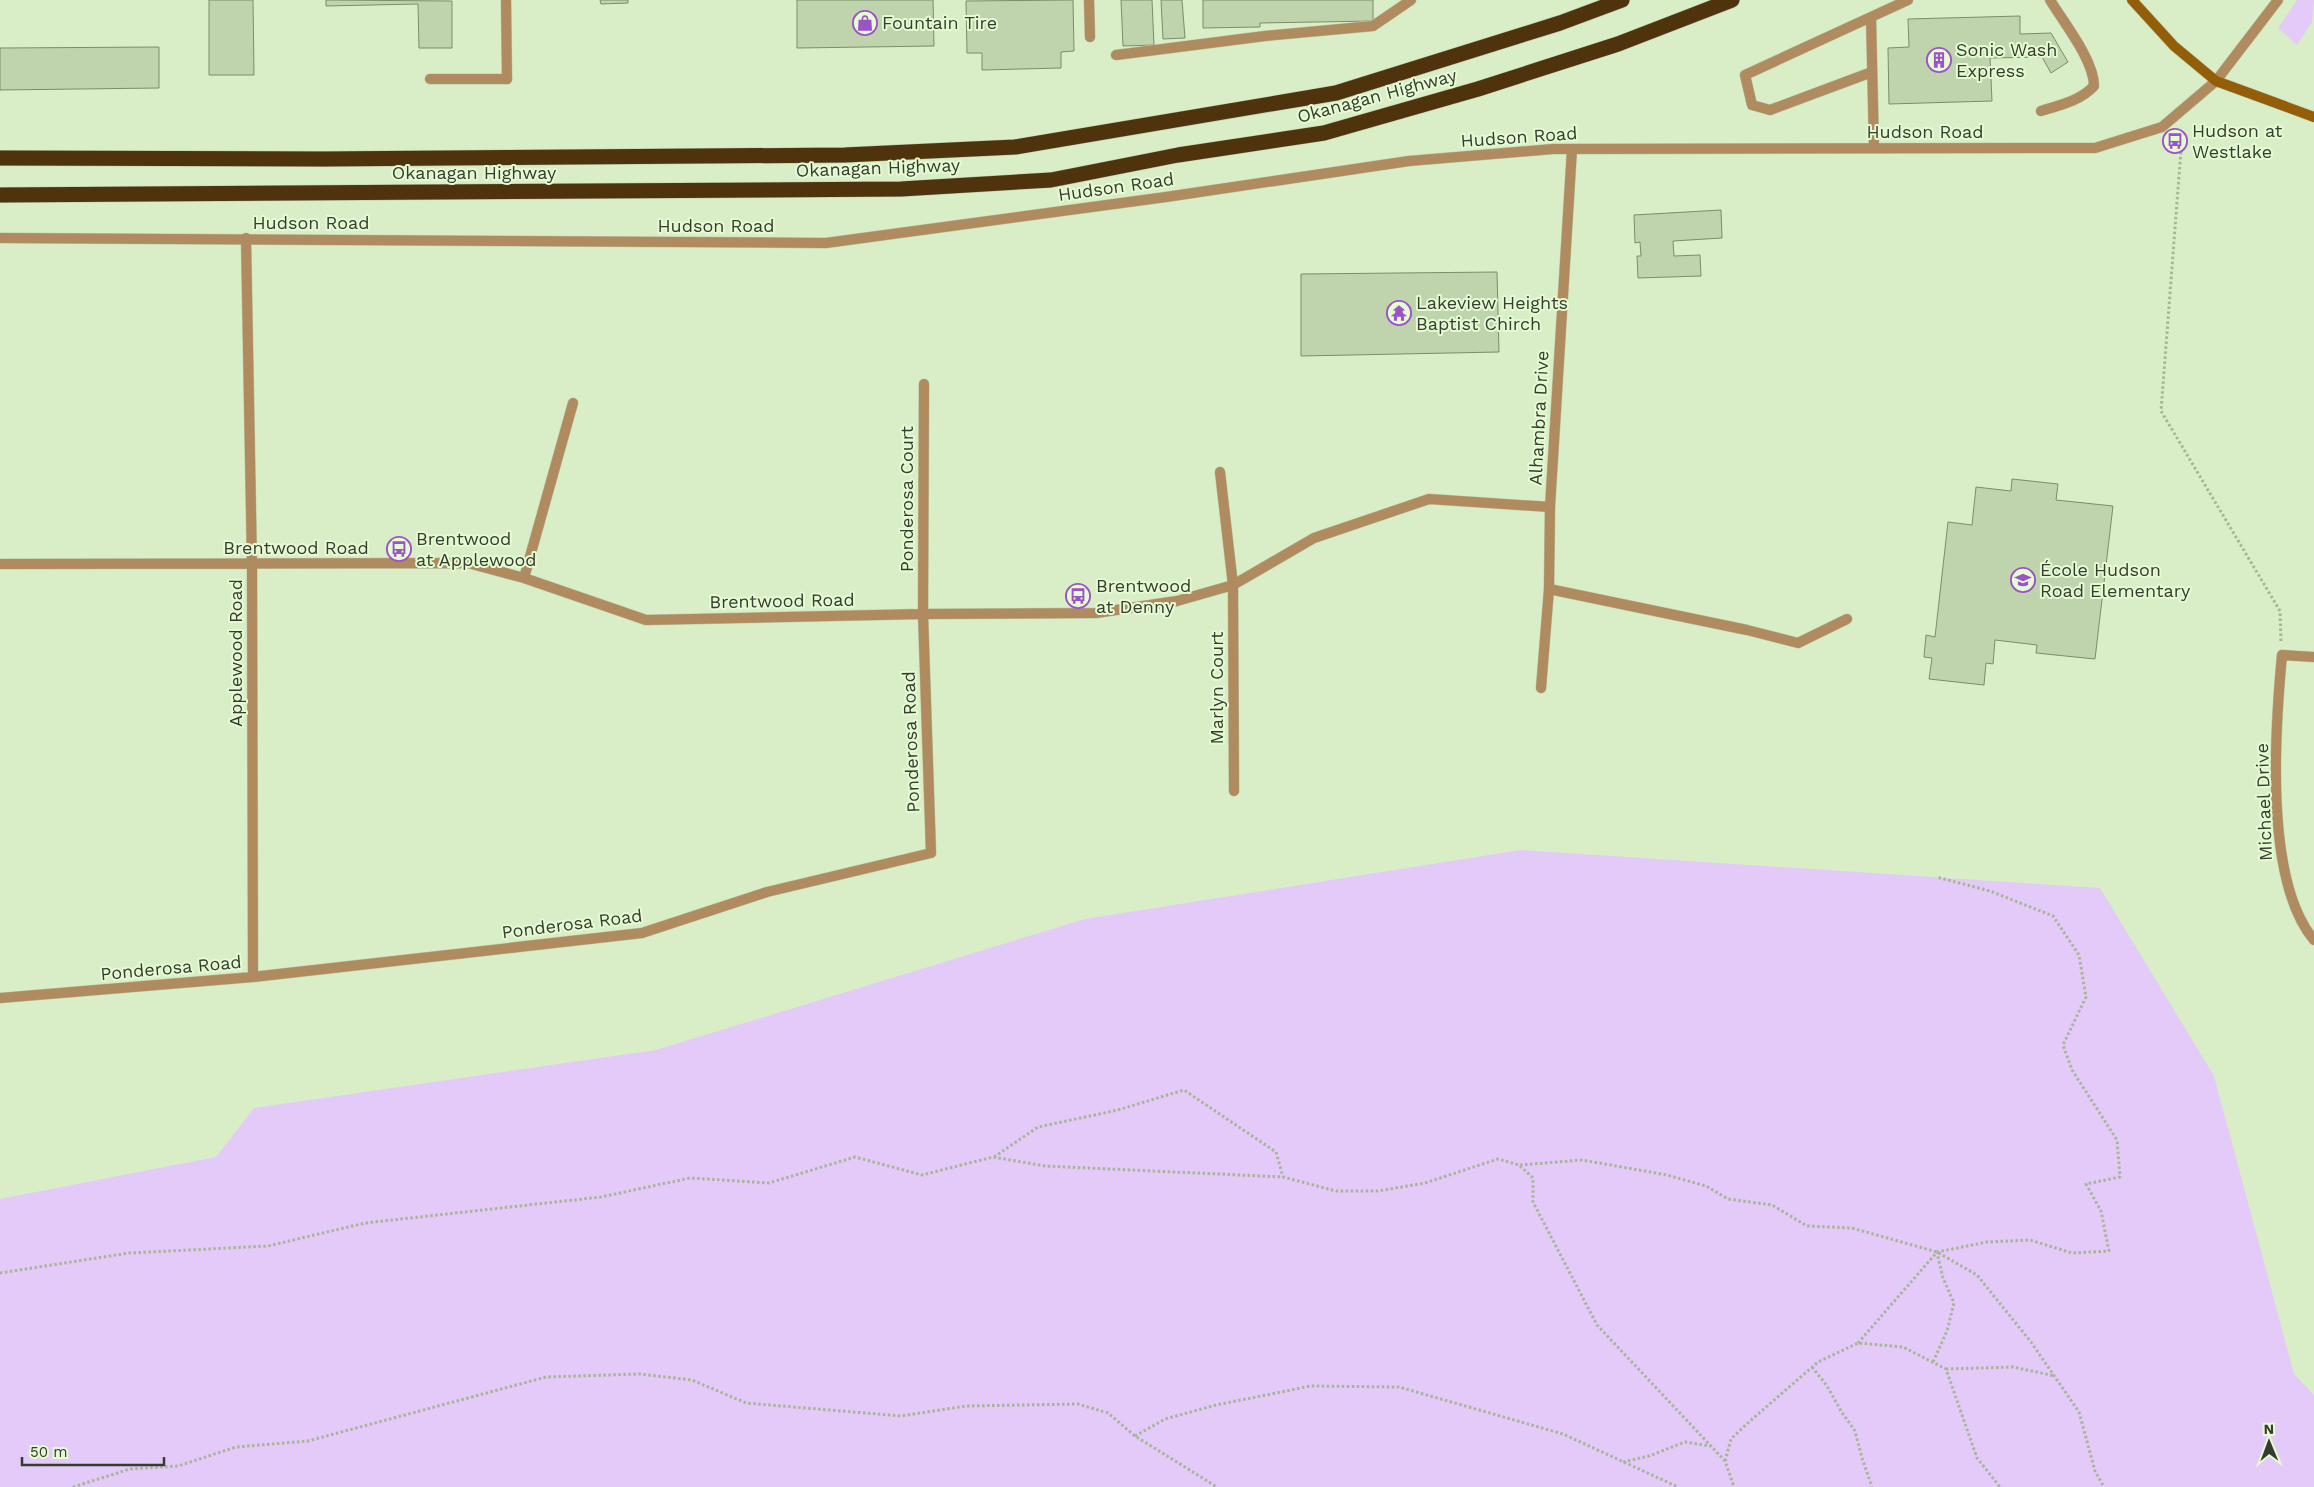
<svg xmlns="http://www.w3.org/2000/svg" width="2314" height="1487" font-family="'Work Sans',sans-serif">
	<style>
		.green { fill: #e4caf9 }
		.building { fill: #bfd3ad; stroke: #7b8d69 }
		.lines { fill: none; stroke-linecap: round; stroke-linejoin: round }
		.lane-casing { stroke: #b8caa8; stroke-width: 11 }
		.street-casing { stroke: #b8caa8; stroke-width: 11 }
		.secondary-casing { stroke: #b8caa8; stroke-width: 11 }
		.highway-casing { stroke: #b8caa8; stroke-width: 16 }
		.path { stroke: #a6b697; stroke-width: 3; stroke-dasharray: 2.5 2.5; stroke-linecap: butt }
		.lane { stroke: #b18b60; stroke-width: 10 }
		.street { stroke: #b18b60; stroke-width: 10 }
		.secondary { stroke: #945e09; stroke-width: 10 }
		.highway { stroke: #4f330c; stroke-width: 15 }
		.labels { text-anchor: middle; stroke-width: 4; stroke-linejoin: round; paint-order: stroke }
		.poi-label { font-size: 18px; fill: #353d2e; stroke: #e6fbd3; text-anchor: start }
		.street-label { font-size: 18px; fill: #353d2e; stroke: #e6fbd3 }
	</style>
	<rect width="100%" height="100%" fill="#d9edc6"/>
	<path class="green" d="M2297 0H2314L2312 22 2297 45 2278 28Z
		M1521 850 2100 888 2214 1076 2294 1374 2314 1395V1487H0V1199L216 1157 254 1108 656 1050 1085 919Z"/>
	<path class="building" d="M209 0H253L254 75H209Z
		M326 0 452 1V48H419L418 4 326 6Z
		M600 0H628V3L601 4Z
		M797 0H933L934 46 797 48Z
		M1073 0 1074 51 1061 52V68L982 70V53H967L966 1Z
		M1121 0H1152L1154 45 1123 46Z
		M1161 0H1182L1185 38 1163 39Z
		M1203 0H1373V21L1260 23V27L1203 28Z
		M2020 16V34L2051 33 2068 62 2051 73 2042 57 1990 58 1992 101 1889 104 1888 48 1909 47 1908 19Z
		M159 47V88L0 90V48Z
		M1721 210 1722 238 1673 241 1674 256 1700 255 1701 276 1638 278 1637 256H1641L1640 242 1635 243 1634 215Z
		M1497 272 1499 352 1301 356V274Z
		M2012 479 2058 484 2056 500 2113 506 2095 659 2036 653 2037 645 1995 640 1993 664 1986 663 1984 685 1929 679 1932 658 1924 657 1926 635 1935 637 1948 522 1972 525 1976 487 2011 491Z"/>
	<g class="lines">
		<defs>
			<path id="lane" d="M1089 0 1090 37
				M1871 17 1745 75 1752 105 1770 110 1872 72
				M1116 55 1265 36 1373 26 1411 0
				M430 79H507
				M2041 111C2060 105 2080 101 2094 86 2094 60 2064 23 2050 0
				M1874 148 1871 17 1908 0
				M1549 589 1747 630 1798 643 1847 619"/>
			<path id="street" d="M506 0 507 79
				M0 238 826 243 1166 197 1409 161 1553 149 2095 148 2162 127 2216 81 2278 0
				M246 238 252 565 253 977
				M1220 472 1233 585 1234 791
				M0 564 468 563 524 578 646 620 923 614 1096 613 1177 601 1233 585 1314 538 1429 499 1550 507
				M524 578 573 403
				M2314 657 2282 655C2275 730 2264 881 2314 940
				M1541 688 1549 589 1550 507 1572 149
				M0 998 253 977 642 933 767 892 931 853 923 614 924 384"/>
			<path id="secondary" d="M2132 0 2174 46 2216 81 2314 117"/>
			<path id="highway" d="M0 158 324 159 845 155 1015 147 1336 93 1560 23 1622 0
				M0 195 901 189 1051 180 1178 155 1324 133 1478 89 1618 44 1732 0"/>
		</defs>
		<use href="#lane" class="lane-casing"/>
		<use href="#street" class="street-casing"/>
		<use href="#secondary" class="secondary-casing"/>
		<use href="#highway" class="highway-casing"/>
		<path class="path" d="M2182 137 2161 411 2280 611 2281 642
			M994 1157 1038 1127 1118 1110 1184 1090 1276 1152 1283 1177
			M1520 1165 1582 1160 1667 1175 1706 1186 1728 1199 1772 1205 1807 1226 1852 1228 1937 1252 1977 1275 2031 1342 2079 1412 2095 1471 2104 1487
			M0 1273 129 1253 268 1246 365 1223 601 1197 690 1178 769 1183 855 1157 922 1175 993 1157 1045 1166 1283 1177 1336 1191H1378L1425 1183 1498 1159 1519 1165 1533 1178V1202L1597 1325 1725 1461 1734 1487
			M1858 1343 1937 1252 1987 1242 2030 1240 2072 1253 2109 1251 2101 1211 2086 1184 2120 1177 2117 1140 2072 1070 2063 1045 2086 997 2079 955 2053 916 1990 891 1936 877
			M1933 1362 1947 1331 1954 1303 1943 1278 1937 1253
			M1812 1367 1827 1386 1841 1411 1855 1431 1862 1458 1872 1487
			M1946 1369 2013 1367 2055 1376
			M1135 1436 1165 1419 1216 1405 1311 1386 1399 1387 1563 1434 1678 1487
			M1725 1461 1731 1439 1750 1421 1818 1362 1858 1343 1903 1347 1946 1369 1977 1458 2000 1487
			M1623 1462 1649 1456 1685 1442 1710 1446
			M73 1487 130 1469 178 1466 236 1447 308 1441 546 1377 640 1374 692 1380 746 1403 901 1416 966 1406 1078 1404 1108 1413 1135 1436 1217 1487"/>
		<use href="#lane" class="lane"/>
		<use href="#street" class="street"/>
		<use href="#secondary" class="secondary"/>
		<use href="#highway" class="highway"/>
	</g>
	<defs>
		<symbol id="shop-ring" viewBox="-11 -11 22 22"><circle r="9.5" fill="#e6fbd3" stroke="#9b54c8" stroke-width="1.5"/><path d="M-5-2.5h2.3a2.7 3.5 0 0 1 5.4 0H5L5.5 6h-11ZM-1.5-2.5h3a1.5 2.3 0 0 0-3 0Z" fill="#9b54c8"/></symbol>
		<symbol id="building-ring" viewBox="-11 -11 22 22"><circle r="9.5" fill="#e6fbd3" stroke="#9b54c8" stroke-width="1.5"/><path d="M-4-6H4V6H1V3H-1V6H-4ZM-2.5-4.3h1.7v1.8h-1.7ZM.8-4.3h1.7v1.8H.8ZM-2.5-1h1.7V.8h-1.7ZM.8-1h1.7V.8H.8Z" fill="#9b54c8"/></symbol>
		<symbol id="bus-ring" viewBox="-11 -11 22 22"><circle r="9.5" fill="#e6fbd3" stroke="#9b54c8" stroke-width="1.5"/><path d="M-5-6H5V4H4V6H2V4H-2V6H-4V4H-5ZM-3.5-4V0h7V-4ZM-3.5 1.2v1.5H-2V1.2ZM2 1.2v1.5H3.5V1.2Z" fill="#9b54c8"/></symbol>
		<symbol id="temple-ring" viewBox="-11 -11 22 22"><circle r="9.5" fill="#e6fbd3" stroke="#9b54c8" stroke-width="1.5"/><path d="M0-6L5-2H3V0L6.5 2.5H4V6H1.5V3h-3V6H-4V2.5H-6.5L-3 0V-2H-5Z" fill="#9b54c8"/></symbol>
		<symbol id="school-ring" viewBox="-11 -11 22 22"><circle r="9.5" fill="#e6fbd3" stroke="#9b54c8" stroke-width="1.5"/><path d="M0-5L7-2L0 1L-7-2ZM-4 1L0 2.5L4 1V4Q0 6-4 4Z" fill="#9b54c8"/></symbol>
	</defs>
	<g fill-rule="evenodd">
		<use href="#shop-ring" x="851" y="9" width="28" height="28"/>
		<use href="#building-ring" x="1925" y="46" width="28" height="28"/>
		<use href="#bus-ring" x="2161" y="127" width="28" height="28"/>
		<use href="#temple-ring" x="1385" y="299" width="28" height="28"/>
		<use href="#bus-ring" x="385" y="535" width="28" height="28"/>
		<use href="#school-ring" x="2009" y="566" width="28" height="28"/>
		<use href="#bus-ring" x="1064" y="582" width="28" height="28"/>
	</g>
	<g class="labels">
		<g class="poi-label">
			<text x="882" y="29">Fountain Tire</text>
			<text x="1956" y="56">Sonic Wash<tspan x="1956" dy="21">Express</tspan></text>
			<text x="2192" y="137">Hudson at<tspan x="2192" dy="21">Westlake</tspan></text>
			<text x="1416" y="309">Lakeview Heights<tspan x="1416" dy="21">Baptist Chirch</tspan></text>
			<text x="416" y="545">Brentwood<tspan x="416" dy="21">at Applewood</tspan></text>
			<text x="2040" y="576">École Hudson<tspan x="2040" dy="21">Road Elementary</tspan></text>
			<text x="1096" y="592">Brentwood<tspan x="1096" dy="21">at Denny</tspan></text>
		</g>
		<g class="street-label">
			<text transform="translate(1377 96) rotate(-15)" y="6">Okanagan Highway</text>
			<text x="1925" y="138">Hudson Road</text>
			<text transform="translate(1519 137) rotate(-4)" y="6">Hudson Road</text>
			<text transform="translate(878 168) rotate(-2)" y="6">Okanagan Highway</text>
			<text x="474" y="179">Okanagan Highway</text>
			<text transform="translate(1116 187) rotate(-8)" y="6">Hudson Road</text>
			<text x="311" y="229">Hudson Road</text>
			<text x="716" y="232">Hudson Road</text>
			<text transform="translate(1539 418) rotate(-87)" y="6">Alhambra Drive</text>
			<text transform="translate(907 499) rotate(-90)" y="6">Ponderosa Court</text>
			<text x="296" y="554">Brentwood Road</text>
			<text transform="translate(782 601) rotate(-1)" y="6">Brentwood Road</text>
			<text transform="translate(236 653) rotate(-90)" y="6">Applewood Road</text>
			<text transform="translate(1217 688) rotate(-90)" y="6">Marlyn Court</text>
			<text transform="translate(911 742) rotate(-92)" y="6">Ponderosa Road</text>
			<text transform="translate(2264 802) rotate(-92)" y="6">Michael Drive</text>
			<text transform="translate(572 924) rotate(-7)" y="6">Ponderosa Road</text>
			<text transform="translate(171 968) rotate(-5)" y="6">Ponderosa Road</text>
		</g>
	</g>
	<g transform="translate(2269 1442) rotate(359)" stroke="#e6fbd3" stroke-width="4" paint-order="stroke">
	<path d="M0-4L9 19L0 12L-9 19Z" fill="#353d2e"/>
	<text y="-8" font-size="14" font-weight="bold" text-anchor="middle" fill="#353d2e">N</text>
	</g>
	<path d="M22 1457v8h142v-8" fill="none" stroke="#353d2e" stroke-width="2.5"/>
	<text x="30" y="1457" font-size="15" fill="#353d2e" stroke="#e6fbd3" stroke-width="4" paint-order="stroke">50 m</text>
</svg>
